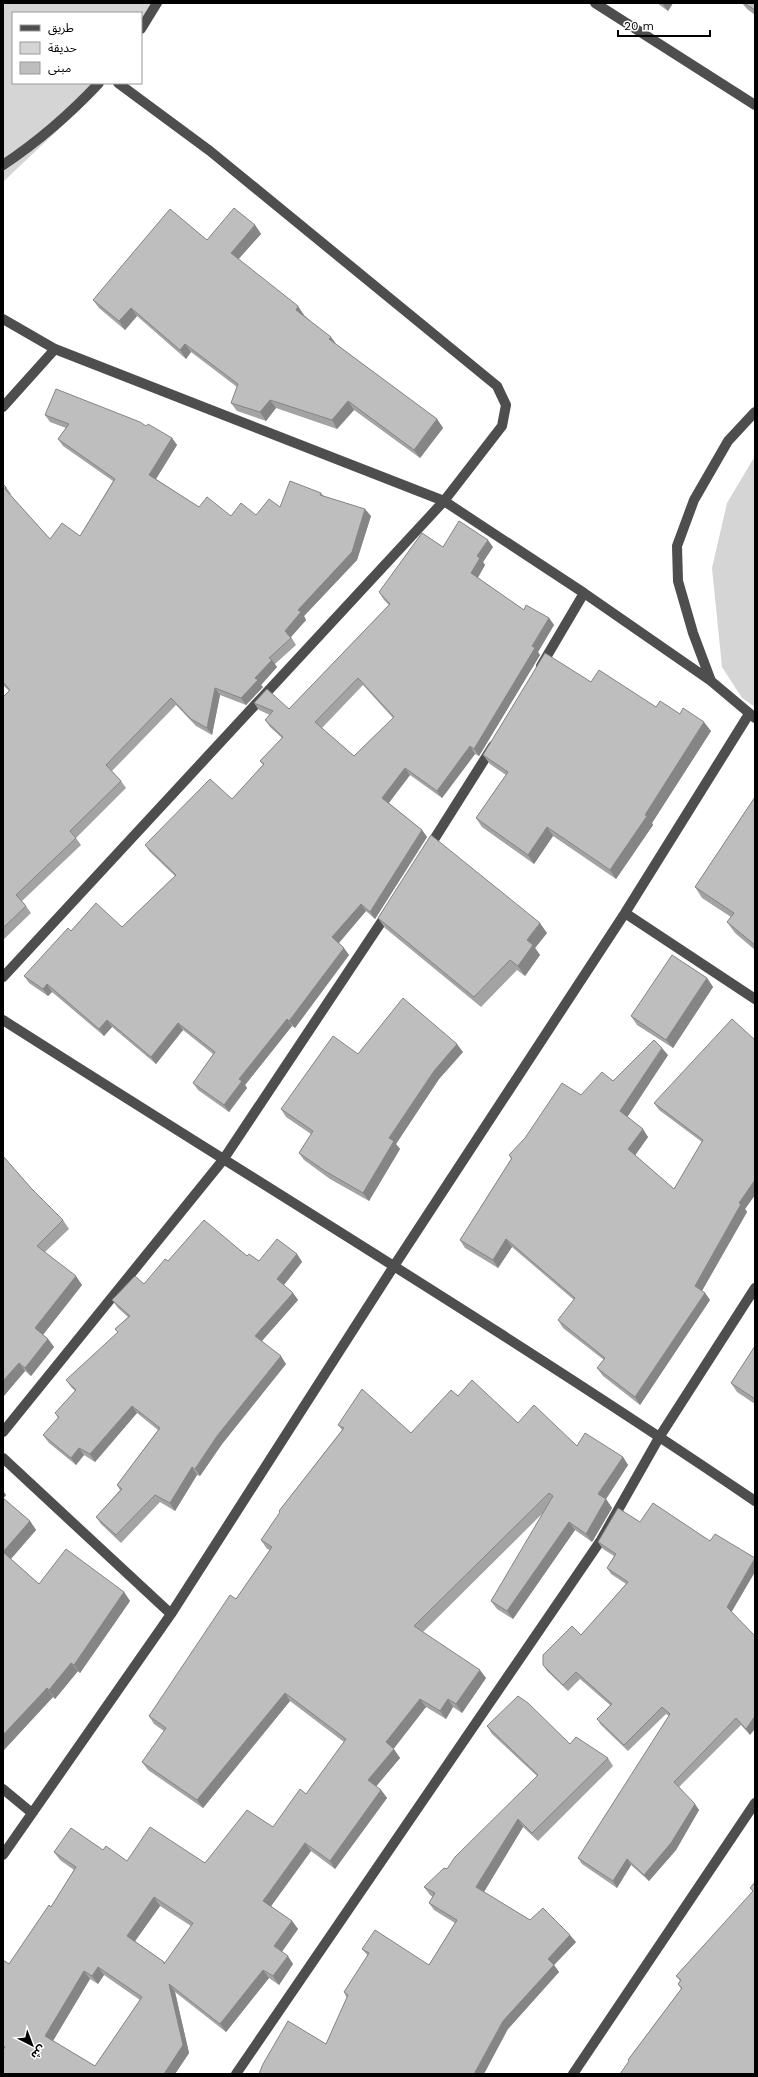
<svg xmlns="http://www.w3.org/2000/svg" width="758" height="2077" font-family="'Work Sans','Noto Sans Arabic',sans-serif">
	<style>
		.green { fill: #d5d5d5 }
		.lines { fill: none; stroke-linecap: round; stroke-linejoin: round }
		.minor { stroke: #4e4e4e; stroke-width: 10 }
		.wall { fill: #a3a3a3; fill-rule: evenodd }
		.shaded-wall { fill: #858585 }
		.building { fill: #bebebe; stroke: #858585; fill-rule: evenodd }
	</style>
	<rect width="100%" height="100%" fill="#fff"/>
	<path class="green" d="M3 3H156L141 26V13H13V83H104L99 91 3 182Z
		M755 456V707L742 698 722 667 712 568 727 503Z"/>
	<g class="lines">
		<path class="minor" d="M595 3 755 105
			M141 29 157 3
			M3 165C39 141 70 114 99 83
			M3 319 55 349 444 501 584 593 711 681 755 718
			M3 407 55 349
			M541 666 584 593
			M711 681 693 633 678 581 677 546 694 500 728 441 755 412
			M428 849 493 746
			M625 913 755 999
			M3 977 444 501 502 426 506 405 497 386 210 151 118 83
			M3 1020C254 1180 509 1334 755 1501
			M3 1432 223 1160 388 912
			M3 1458 171 1614
			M3 1789 32 1813
			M3 1855 171 1614 394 1266 625 913 749 714
			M236 2074 601 1540 660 1436 755 1288
			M573 2074 755 1803"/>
	</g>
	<path class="wall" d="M657 3H673L668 11Z
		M742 3H755V15L747 9Z
		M255 225 261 234 238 259 304 315 337 345 437 419 443 428 420 458 354 410 337 429 276 408 266 421 237 411 231 403 237 387 191 352 186 359 137 316 125 330 99 308 93 300 207 240Z
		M45 415 146 426 172 438 177 445 156 479 199 507 231 516 256 515 280 507 321 493 324 496 371 516 357 560 304 616 306 620 291 637 296 645 275 664 277 667 261 685 263 687 246 705 220 695 212 735 196 726 176 705 112 771 121 781 126 788 76 838 81 845 22 901 26 906 31 913 3 940V697L9 691 3 685V484L6 487 11 494 10 495 50 539 80 536 113 481 63 446 58 439 66 428 50 422Z
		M443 547H493L483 562 485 565 478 578 524 610 549 618 554 625 538 652 540 655 479 756 475 754 442 798 410 775 389 803 422 830 427 837 375 919 366 911 339 943 349 955 295 1028 292 1026 245 1085 247 1088 229 1112 198 1090 193 1083 213 1054 183 1030 156 1064 112 1027 104 1036 52 992 48 996 29 983 24 976 71 931 122 927 175 876 150 852 145 845 232 799 263 765 260 761 282 738 270 727 265 720 270 715 259 710 254 703 289 709 389 605 384 600 379 592ZM363 685 393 718 354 756 322 728Z
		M591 682 656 707 680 714 711 731 652 823 653 825 616 879 553 836 534 864 482 827 476 818 506 775 490 764 483 755Z
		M755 797V950L735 933 727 922 731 917 702 898 695 887Z
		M378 918 547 933 535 948 540 955 525 976 517 970 481 1007 385 928Z
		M707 978 713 987 673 1048 637 1025 631 1016Z
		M755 1040V1195L745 1209 747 1212 702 1291 705 1293 710 1300 640 1405 603 1376 597 1368 604 1360 563 1328 558 1320 574 1300 512 1247 498 1268 465 1248 460 1240 511 1159 509 1155 581 1095 668 1055 627 1117 648 1137 635 1155 674 1189 702 1142 659 1110 654 1103Z
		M463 1052 439 1079 396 1144 400 1149 369 1201 330 1179 304 1160 299 1153 311 1134 286 1117 281 1109 358 1054Z
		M3 1156 31 1188 63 1220 69 1229 45 1252 82 1285 43 1335 48 1339 54 1347 31 1376 25 1371 3 1397Z
		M297 1254 302 1262 284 1285 293 1293 298 1300 262 1341 286 1364 222 1444 200 1476 197 1475 175 1511 160 1502 121 1543 101 1524 96 1517 120 1490 117 1485 158 1430 137 1413 95 1462 84 1455 76 1465 49 1443 43 1435 58 1418 55 1413 75 1391 71 1387 66 1380 118 1333 115 1329 128 1317 118 1308 112 1300 144 1284 168 1261 247 1256 259 1261Z
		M755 1346V1404L737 1392 731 1383Z
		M458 1396 518 1423 577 1446 623 1457 628 1465 606 1499 612 1508 592 1542 575 1530 513 1619 497 1609 491 1601 544 1512 423 1632 486 1678 462 1713 453 1707 446 1719 426 1707 393 1749 400 1758 376 1786 381 1790 387 1798 335 1869 311 1851 271 1906 292 1921 298 1929 282 1952 293 1964 279 1985 269 1978 226 2032 175 1992 189 2053 175 2074H3V1960L9 1964 51 1907 74 1870 60 1860 54 1852 103 1850 127 1861 205 1863 273 1827 306 1794 344 1742 290 1701 203 1808 148 1770 142 1762 164 1731 154 1724 149 1716 236 1599 270 1550 267 1549 261 1540 280 1513 279 1511 342 1430 338 1425 411 1433ZM160 1906 191 1926 165 1963 164 1962 135 1941ZM104 1975 140 2000 95 2066 53 2041 90 1979 98 1984Z
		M3 1491 6 1495 3 1498 30 1521 36 1530 11 1559 39 1584 124 1592 130 1601 80 1673 78 1671 55 1699 53 1697 3 1751Z
		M598 1542 732 1612 750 1735 741 1725 679 1787 699 1810 676 1850 649 1881 631 1865 617 1888 582 1864 578 1858 669 1716 666 1714 628 1751 601 1725 597 1719 610 1705 580 1679 568 1691 547 1671 543 1665 581 1635 626 1584 611 1574 607 1568 614 1556 603 1549Z
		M487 1726 570 1744 608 1758 613 1766 538 1841 523 1827 484 1892 530 1920 576 1942 554 1965 559 1972 508 2029 326 2044 347 1998 344 1992 368 1956 362 1949 429 1965 455 1923 434 1910 429 1903 433 1897 430 1895 424 1887 447 1869 537 1776 492 1734Z
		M755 1882V2074L629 2061 628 2060 681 1989 678 1984 680 1981 676 1976 753 1892 750 1888Z"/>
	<path class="shaded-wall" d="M662 3H673L668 11Z
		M255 225 261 234 236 262 231 253Z
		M298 306 304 315 302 318 296 310Z
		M131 308 137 316 125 330 119 321Z
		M331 337 337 345 329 339Z
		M185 344 191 352 186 359 180 350Z
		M270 400 276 408 266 421 260 412Z
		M348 401 354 410 337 429 332 420Z
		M437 419 443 428 420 458 414 450Z
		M172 438 177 445 154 482 149 475Z
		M365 509 371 516 357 560 304 616 306 620 290 638 285 631 298 610Z
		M488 540 493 547 483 562 485 565 476 580 471 573 477 556Z
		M549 618 554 625 538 652 540 655 479 756 474 749Z
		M272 660 277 667 261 685 263 687 246 705 241 698 255 678Z
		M215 688 220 695 212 735 207 728Z
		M704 722 711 731 652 823 653 825 616 879 610 870Z
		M470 746 475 754 442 798 437 791Z
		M405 768 410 775 387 805 382 798Z
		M547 827 553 836 534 864 528 855Z
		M422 830 427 837 375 919 370 912Z
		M361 904 366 911 337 945 332 937Z
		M540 923 547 933 535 948 540 955 525 976 518 966 527 940Z
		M344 948 349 955 295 1028 289 1021Z
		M707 978 713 987 673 1048 666 1040Z
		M47 984 52 992 48 996 43 989Z
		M287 1019 292 1026 245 1085 247 1088 229 1112 224 1105 239 1079Z
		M107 1020 112 1027 104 1036 99 1029Z
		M178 1023 183 1030 156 1064 151 1057Z
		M457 1044 463 1052 439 1079 396 1144 400 1149 369 1201 363 1193 389 1138 434 1071Z
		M662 1048 668 1055 626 1119 620 1111Z
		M643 1129 648 1137 634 1157 628 1149Z
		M755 1180V1195L745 1209 747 1212 700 1294 695 1286 739 1203Z
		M506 1239 512 1247 498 1268 493 1260Z
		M297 1254 302 1262 283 1286 277 1279Z
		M76 1276 82 1285 41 1337 35 1328Z
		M293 1293 298 1300 260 1343 255 1336Z
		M705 1293 710 1300 640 1405 635 1397Z
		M48 1339 54 1347 31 1376 25 1368Z
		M281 1356 286 1364 222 1444 200 1476 195 1469 217 1436Z
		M19 1363 25 1371 3 1397V1381Z
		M132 1406 137 1413 95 1462 90 1454Z
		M79 1448 84 1455 76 1465 71 1458Z
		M623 1457 628 1465 604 1502 598 1494Z
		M192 1467 197 1475 175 1511 170 1503Z
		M3 1491 6 1495 3 1499Z
		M606 1499 612 1508 592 1542 586 1534Z
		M30 1521 36 1530 9 1561 3 1552Z
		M569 1522 575 1530 513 1619 507 1611Z
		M755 1558V1572L731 1613 727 1607Z
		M124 1592 130 1601 80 1673 74 1665Z
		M71 1663 78 1671 55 1699 49 1690Z
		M480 1670 486 1678 462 1713 456 1704Z
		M47 1688 53 1697 3 1751V1735Z
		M285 1693 290 1701 203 1808 197 1800Z
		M420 1699 426 1707 392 1751 386 1742Z
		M448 1699 453 1707 446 1719 440 1711Z
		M755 1716V1729L750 1735 746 1729Z
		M394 1749 400 1758 374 1789 368 1780Z
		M381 1790 387 1798 335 1869 330 1861Z
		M695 1804 699 1810 676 1850 649 1881 644 1875Z
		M518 1819 523 1827 482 1895 476 1887Z
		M305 1843 311 1851 269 1909 263 1901Z
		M627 1859 631 1865 617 1888 613 1881Z
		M154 1897 160 1906 133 1944 127 1936Z
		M292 1921 298 1929 280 1954 274 1946Z
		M570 1935 576 1942 554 1965 559 1972 508 2029 484 2074H474L503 2021 548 1959Z
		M288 1956 293 1964 279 1985 273 1976Z
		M98 1967 104 1975 98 1984 92 1976Z
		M263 1970 269 1978 226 2032 220 2024Z
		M84 1971 90 1979 51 2044 45 2036Z
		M169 1984 175 1992 189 2053 175 2074H164Z"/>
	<path class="building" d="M744 3H755V10Z
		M234 208 255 225 231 253 298 306 296 310 331 337 329 339 437 419 414 450 348 401 332 420 270 400 260 412 231 403 238 384 185 344 180 350 131 308 119 321 93 300 170 209 207 240Z
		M56 389 140 422 146 426 148 424 172 438 149 475 199 507 207 497 231 516 241 503 256 515 269 499 280 507 290 481 321 493 320 495 365 509 352 552 298 610 301 612 285 631 291 638 269 658 272 660 255 678 258 680 241 698 215 688 207 728 191 719 171 698 106 765 121 781 70 831 76 838 16 895 26 906 3 928V697L10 690 3 682V484L6 487 5 489 50 539 62 523 80 536 115 479 58 439 69 424 45 415Z
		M459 521 488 540 477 556 480 558 471 573 524 610 526 605 549 618 532 646 535 648 474 749 470 746 437 791 405 768 382 798 422 830 370 912 361 904 332 937 344 948 289 1021 287 1019 239 1079 242 1081 224 1105 193 1083 215 1052 178 1023 151 1057 107 1020 99 1029 47 984 43 989 24 976 68 928 71 931 96 903 122 927 176 875 145 845 210 779 232 799 264 764 260 761 283 737 265 720 273 711 254 703 267 689 289 709 390 604 379 592 422 533 443 547ZM358 678 394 717 354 756 315 722Z
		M545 653 591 682 599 670 656 707 660 701 680 714 683 708 704 722 645 815 647 816 610 870 547 827 528 855 476 818 508 772 483 755Z
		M755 797V945L727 922 734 913 695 887Z
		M431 835 540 923 527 940 533 945 518 966 510 960 474 997 378 918Z
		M672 955 707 978 666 1040 631 1016Z
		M403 998 457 1044 434 1071 389 1138 394 1141 363 1193 325 1171 299 1153 313 1131 281 1109 333 1036 358 1054Z
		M732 1019 755 1040V1180L739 1203 741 1204 695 1286 705 1293 635 1397 597 1368 605 1358 558 1320 575 1298 506 1239 493 1260 460 1240 512 1158 509 1155 525 1138 562 1083 581 1095 602 1072 613 1081 654 1040 662 1048 620 1111 643 1129 628 1149 674 1189 703 1140 654 1103Z
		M3 1156 31 1188 63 1220 37 1246 76 1276 35 1328 48 1339 25 1368 19 1363 3 1381Z
		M204 1220 247 1256 249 1254 259 1261 277 1239 297 1254 277 1279 293 1293 255 1336 281 1356 217 1436 195 1469 192 1467 170 1503 155 1495 116 1535 96 1517 122 1489 117 1485 160 1428 132 1406 90 1454 79 1448 71 1458 43 1435 59 1417 55 1413 76 1390 66 1380 118 1332 115 1329 130 1316 112 1300 135 1276 144 1284 165 1259 168 1261Z
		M755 1346V1399L731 1383Z
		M472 1380 518 1423 534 1405 577 1446 585 1433 623 1457 598 1494 606 1499 586 1534 569 1522 507 1611 491 1601 553 1496 549 1493 414 1626 480 1670 456 1704 448 1699 440 1711 420 1699 386 1742 394 1749 368 1780 381 1790 330 1861 305 1843 263 1901 292 1921 274 1946 288 1956 273 1976 263 1970 220 2024 169 1984 183 2045 164 2074H3V2050L5 2047 3 2046V1960L9 1964 49 1905 51 1907 76 1867 54 1852 71 1828 103 1850 106 1846 127 1861 150 1827 205 1863 247 1810 273 1827 300 1789 306 1794 346 1739 285 1693 197 1800 142 1762 166 1728 149 1716 230 1595 236 1599 272 1547 261 1540 280 1512 279 1511 344 1428 338 1425 362 1389 411 1433 451 1390 458 1396ZM154 1897 193 1923 164 1964V1962L127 1936ZM98 1967 142 1997 95 2066 45 2036 84 1971 92 1976Z
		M3 1498 30 1521 3 1552Z
		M653 1503 710 1541 715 1534 755 1558 727 1607 755 1636V1716L746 1729 736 1718 674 1782 695 1804 671 1843 644 1875 627 1859 613 1881 578 1858 670 1714 662 1707 624 1745 597 1719 612 1704 576 1672 563 1685 543 1665V1655L572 1626 581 1635 628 1582 607 1568 616 1554 598 1542 618 1508 640 1522Z
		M66 1549 124 1592 74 1665 71 1663 49 1690 47 1688 3 1735V1552L39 1584Z
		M518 1696 528 1703 570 1744 576 1737 608 1758 532 1833 518 1819 476 1887 530 1920 543 1908 570 1935 548 1959 554 1965 503 2021 474 2074H259L263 2064 288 2021 326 2044 348 1995 344 1992 369 1953 362 1949 375 1930 429 1965 457 1920 429 1903 435 1893 424 1887 444 1868 447 1869 455 1857 538 1775 487 1726Z
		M755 1882V2074H620L629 2061 628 2060 682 1988 678 1984 681 1980 676 1976 753 1891 750 1888Z"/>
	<rect width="758" height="2077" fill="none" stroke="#000000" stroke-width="8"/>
	<rect x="12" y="12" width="130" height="72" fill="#ffffff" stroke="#999999"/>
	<rect x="20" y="25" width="20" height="6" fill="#4e4e4e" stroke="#999999"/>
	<text x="48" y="32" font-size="12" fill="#000000">طريق</text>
	<rect x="20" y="42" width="20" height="12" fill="#d5d5d5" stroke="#999999"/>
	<text x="48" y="52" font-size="12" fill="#000000">حديقة</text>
	<rect x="20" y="62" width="20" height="12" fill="#bebebe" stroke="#999999"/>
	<text x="48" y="72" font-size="12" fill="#000000">مبنى</text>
	<g transform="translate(32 2045) rotate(138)" stroke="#ffffff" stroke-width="3" paint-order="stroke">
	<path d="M0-3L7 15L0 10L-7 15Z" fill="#000000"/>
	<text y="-6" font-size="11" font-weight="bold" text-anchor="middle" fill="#000000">ش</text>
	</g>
	<path d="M618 30v6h92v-6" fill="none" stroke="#000000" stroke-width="2"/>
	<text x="624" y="30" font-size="12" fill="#000000" stroke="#ffffff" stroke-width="3" paint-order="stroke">20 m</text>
</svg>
